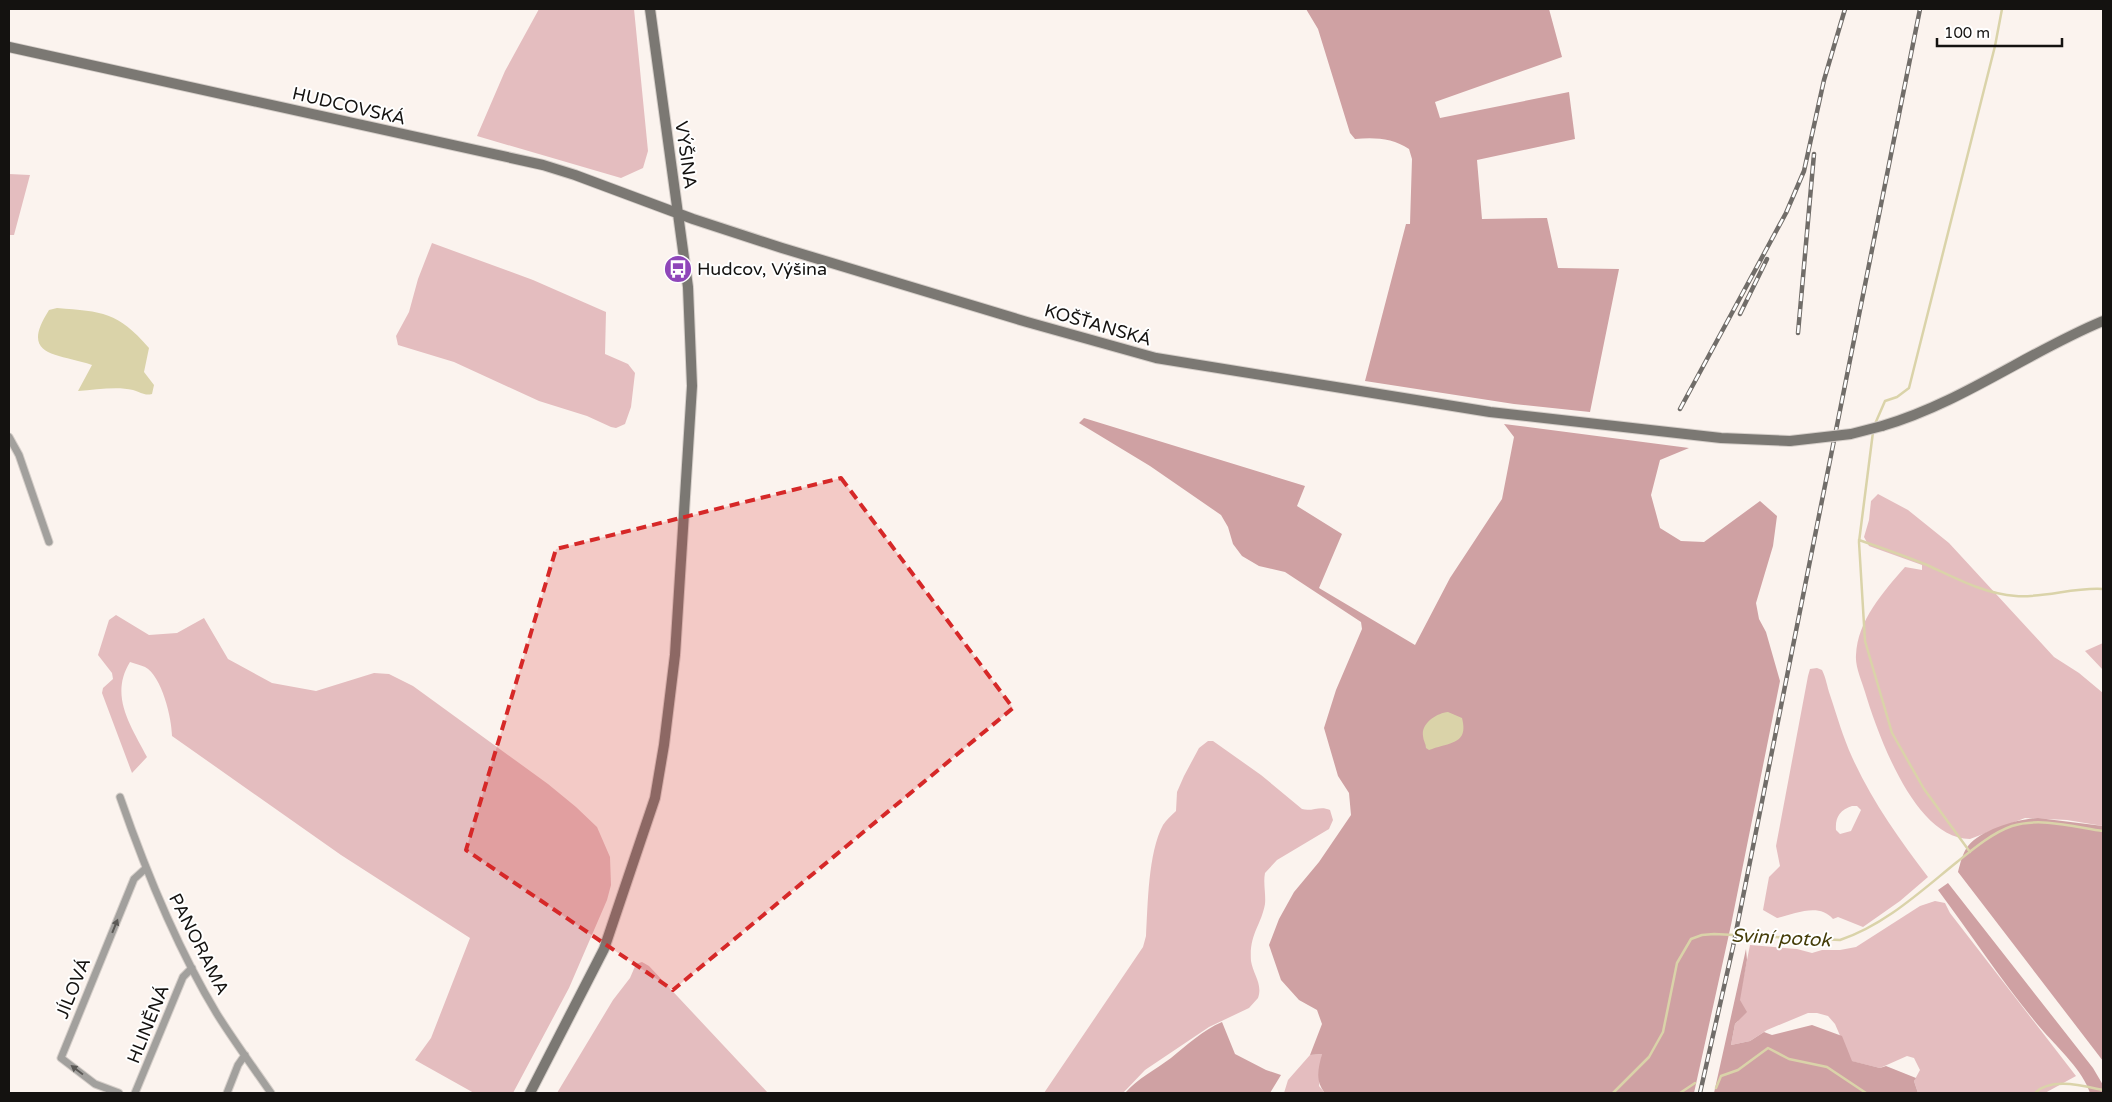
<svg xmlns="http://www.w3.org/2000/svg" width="2112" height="1102" font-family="'Varela Round',sans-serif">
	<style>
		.green { fill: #e4bdbf; fill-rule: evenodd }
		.forest { fill: #cfa1a3 }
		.water { fill: #dad3a9 }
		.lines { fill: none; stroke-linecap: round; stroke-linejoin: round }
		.stream { stroke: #dad3a9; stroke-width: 2.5 }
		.street-casing { stroke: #d6cfca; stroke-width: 9 }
		.secondary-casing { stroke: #d6cfca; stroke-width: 12 }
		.street { stroke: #a2a09d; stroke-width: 7 }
		.secondary { stroke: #7b7873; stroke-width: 10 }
		.rail-casing { stroke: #716d69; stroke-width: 4.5 }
		.rail { stroke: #fff; stroke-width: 2.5; stroke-dasharray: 8; stroke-linecap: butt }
		.secondary-bridge-casing { stroke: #d6cfca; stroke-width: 12; stroke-linecap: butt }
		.secondary-bridge { stroke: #7b7873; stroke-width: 10 }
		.oneway { fill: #5b5956 }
		.marked { fill: #d62828; fill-opacity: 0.2; stroke: #d62828; stroke-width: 4; stroke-dasharray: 10 6; stroke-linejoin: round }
		.labels { text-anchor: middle; stroke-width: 4; stroke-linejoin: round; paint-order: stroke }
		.street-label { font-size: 18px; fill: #141210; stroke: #fff }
		.poi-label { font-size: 18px; fill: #141210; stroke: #fff; text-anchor: start }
		.water-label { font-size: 19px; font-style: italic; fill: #453d09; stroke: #fff }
	</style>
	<rect width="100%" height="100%" fill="#fbf3ee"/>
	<path class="green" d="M539 9H634L648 151 643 168 621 178 477 136 505 71Z
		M9 174 30 175 14 235H9Z
		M432 243 533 280 606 312 605 354 628 364 635 373 631 407 625 424 616 428 611 427 587 416 539 401 454 362 398 345 396 336 409 312 418 279Z
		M1878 494 1908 510 1949 543 2054 657 2079 673 2103 693V826L2067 820 2025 818 1970 839C1915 839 1878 735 1865 692 1862 681 1855 667 1856 655 1857 621 1884 591 1905 567L1922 570V565L1869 546 1864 537 1869 520 1871 501Z
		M116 615 149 635 177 633 204 618 228 659 272 683 316 691 374 673 389 674 413 686 548 784 576 807 597 827 610 857 611 885 607 900 569 988 513 1093H474L415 1060 431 1038 470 938 341 855 172 736C172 719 162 676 145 667 141 665 135 664 130 662 109 696 131 726 147 757L132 773 102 693 103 688 113 679 112 673 98 655 109 620Z
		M2103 643V670L2085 651Z
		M1817 668 1822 670C1826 678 1827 686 1830 695 1837 716 1843 737 1852 757 1872 801 1899 839 1928 877L1900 901 1863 927 1838 917 1833 919C1819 902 1795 914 1777 918L1763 910 1769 877 1780 866 1776 846 1808 676 1810 669ZM1852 806H1857L1861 810 1851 831 1840 834 1836 830C1835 817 1840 810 1852 806Z
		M1208 741H1213L1261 775 1302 809C1312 812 1320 805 1330 810L1333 820 1329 829 1277 860 1265 873C1263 883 1266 894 1265 904 1261 926 1249 934 1251 961 1253 974 1263 984 1258 998L1249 1008 1209 1027 1145 1070 1123 1093H1044L1143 947 1146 936C1148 904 1148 853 1163 825 1166 820 1171 816 1176 811L1177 792 1184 776 1199 748Z
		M1935 901 1945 903 1950 913 2076 1076 2045 1093H1918L1914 1081 1920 1070 1914 1058 1907 1056 1880 1068 1851 1061 1835 1024 1828 1016 1817 1013H1808L1767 1030 1750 1041 1731 1045 1735 1024 1738 1021 1739 1000 1750 945 1797 949 1812 953 1822 950H1840L1856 947 1920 906Z
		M642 962 649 966 768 1093H557L613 1000 630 978 636 964Z
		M1322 1054 1319 1086 1325 1093H1284L1288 1080 1310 1055Z"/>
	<path class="forest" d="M1306 9H1549L1562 57 1435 102 1440 118 1569 92 1575 139 1477 160 1482 219 1547 218 1558 268 1619 269 1590 412 1514 404 1365 381 1406 224H1410L1412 159 1409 149C1393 138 1374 137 1355 139L1350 133 1318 29Z
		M1084 418 1305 486 1297 506 1342 534 1319 588 1415 645 1450 578 1502 499 1514 437 1504 424 1689 448 1660 460 1651 495 1660 528 1681 541 1704 542 1760 501 1777 516 1773 546 1756 603 1759 619 1766 632 1780 681 1731 925 1694 1093H1325C1315 1081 1318 1069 1322 1054L1310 1055 1322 1024 1317 1010 1299 1000 1281 980 1269 945 1279 919 1294 892 1319 862 1351 815 1349 793 1338 776 1324 728 1336 690 1362 629 1361 622 1285 572 1259 566 1242 556 1233 544 1228 527 1221 515 1150 466 1079 423Z
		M2038 818 2103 826V1061L1958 872C1960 864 1963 852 1968 846 1981 830 2017 819 2038 818Z
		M1948 883 2093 1068 2103 1085V1093H2090C2083 1071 2059 1049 2044 1032 2006 988 1973 937 1938 890Z
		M1746 949 1747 960 1740 1000 1747 1012 1735 1024 1731 1045 1750 1041 1764 1032 1772 1035 1812 1025 1842 1036 1852 1061 1880 1068 1886 1066 1916 1078 1914 1081 1918 1093H1714Z
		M1222 1022 1235 1054 1266 1070 1281 1075 1270 1093H1125C1138 1078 1155 1070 1171 1058 1187 1045 1203 1030 1222 1022Z"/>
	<path class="water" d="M57 308C103 312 117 311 149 348L144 372 154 385 152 394C144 396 141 392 133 390 116 386 96 390 78 391L92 365C56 353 19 357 49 310Z
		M1448 712 1462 718C1469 745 1449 742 1429 750L1426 748C1426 744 1423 740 1423 736 1421 723 1437 713 1448 712Z"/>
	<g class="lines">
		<path class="stream" d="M1875 424 1885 401 1897 397 1909 388 1995 46 2002 9
			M1873 432 1859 542 1865 641 1892 733 1924 789 1970 852
			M1859 540C1882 548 1905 556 1927 565 1955 578 1985 594 2016 596 2045 598 2074 587 2103 589
			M1716 1088 1721 1076 1738 1070 1768 1048 1789 1059 1827 1067 1866 1093
			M1613 1093 1649 1057 1663 1032 1677 963 1691 939 1702 935 1714 934 1840 940C1885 925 1921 891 1957 862 1973 849 1992 833 2012 826 2040 817 2075 827 2103 831
			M1680 1093 1695 1083
			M2035 1093C2051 1077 2083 1086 2103 1090"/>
		<defs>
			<path id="street" d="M9 437 19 455 49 542
				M120 797C146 872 176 946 217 1014 234 1041 253 1067 271 1093
				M119 1093 95 1084 61 1058 134 879 145 869
				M135 1093 183 977 192 968
				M227 1093 238 1065 245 1055"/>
			<path id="secondary" d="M9 47 543 165 575 175 693 219 782 248 1027 322 1156 358 1490 412 1721 438 1790 441
				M1882 426C1961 403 2028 352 2103 321
				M530 1093 604 949 655 798 664 745 675 655 692 386 688 287 650 9"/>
		</defs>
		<use href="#street" class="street-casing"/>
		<use href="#secondary" class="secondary-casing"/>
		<use href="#street" class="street"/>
		<use href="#secondary" class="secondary"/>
		<defs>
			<path id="rail" d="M1740 314 1767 259
				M1798 333 1814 154
				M1680 409 1786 213 1804 171 1824 80 1845 9
				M1700 1093 1733 947 1920 9"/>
		</defs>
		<use href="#rail" class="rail-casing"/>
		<use href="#rail" class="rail"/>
		<defs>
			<path id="secondary-bridge" d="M1790 441 1851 434 1882 426"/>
		</defs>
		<use href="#secondary-bridge" class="secondary-bridge-casing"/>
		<use href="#secondary-bridge" class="secondary-bridge"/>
	</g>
	<defs><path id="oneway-solid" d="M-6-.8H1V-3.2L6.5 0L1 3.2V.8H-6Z" transform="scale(1.25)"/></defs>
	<g class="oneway">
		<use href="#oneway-solid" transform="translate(115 926) rotate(-68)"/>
		<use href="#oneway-solid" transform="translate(77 1070) rotate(-143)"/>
	</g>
	<path class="marked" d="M841 478 1013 708 673 990 466 850 556 549Z"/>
	<defs>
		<symbol id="bus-disc" viewBox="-11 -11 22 22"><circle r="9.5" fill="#8f46b9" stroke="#fff"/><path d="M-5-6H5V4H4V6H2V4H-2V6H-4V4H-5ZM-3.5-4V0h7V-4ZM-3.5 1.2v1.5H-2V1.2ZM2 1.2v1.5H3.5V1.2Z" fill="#fff"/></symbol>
	</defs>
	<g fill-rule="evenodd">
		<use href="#bus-disc" x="662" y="253" width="32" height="32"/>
	</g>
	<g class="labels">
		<g class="street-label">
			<text transform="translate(349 106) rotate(13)" y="6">HUDCOVSKÁ</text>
			<text transform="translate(686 155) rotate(82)" y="6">VÝŠINA</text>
			<text transform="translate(1098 325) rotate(16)" y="6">KOŠŤANSKÁ</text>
			<text transform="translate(199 944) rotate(63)" y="6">PANORAMA</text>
			<text transform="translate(73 988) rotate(-68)" y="6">JÍLOVÁ</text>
			<text transform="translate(148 1024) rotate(-68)" y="6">HLINĚNÁ</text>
		</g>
		<g class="poi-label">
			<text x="697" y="275">Hudcov, Výšina</text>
		</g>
		<g class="water-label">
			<text transform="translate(1781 937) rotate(3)" y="7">Sviní potok</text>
		</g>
	</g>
	<rect width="2112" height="1102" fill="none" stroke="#141210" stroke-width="20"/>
	<path d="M1937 38v8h125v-8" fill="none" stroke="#141210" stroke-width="2.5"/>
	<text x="1944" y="38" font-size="15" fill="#141210" stroke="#ffffff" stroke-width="4" paint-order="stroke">100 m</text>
</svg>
